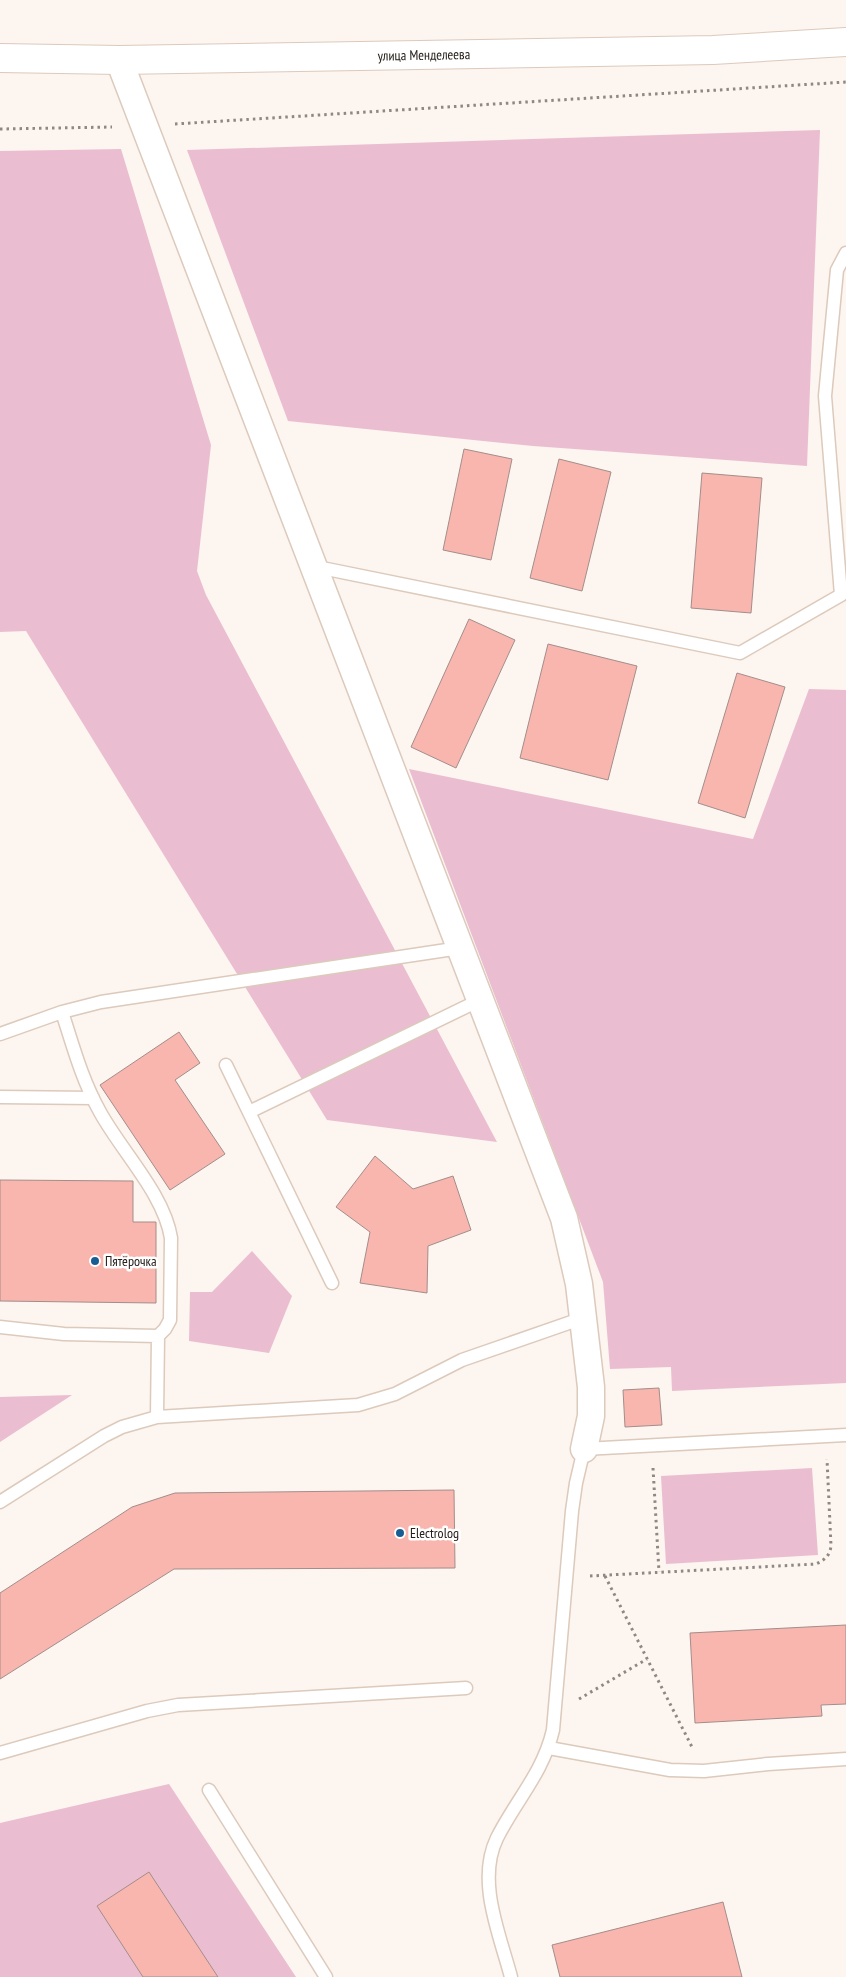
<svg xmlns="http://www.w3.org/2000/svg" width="846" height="1977" font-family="'PT Sans Narrow',sans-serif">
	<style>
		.green { fill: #eabed0 }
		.building { fill: #f8b6af; stroke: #a38d8a }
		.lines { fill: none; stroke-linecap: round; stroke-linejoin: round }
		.lane-casing { stroke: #dccabc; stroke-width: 15 }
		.street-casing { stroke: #dccabc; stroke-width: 29 }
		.secondary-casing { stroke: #dccabc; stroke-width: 30 }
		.path { stroke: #8f8882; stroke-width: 3; stroke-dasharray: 2.5 4; stroke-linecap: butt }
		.lane { stroke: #fff; stroke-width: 12 }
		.street { stroke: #fff; stroke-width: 26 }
		.secondary { stroke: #fff; stroke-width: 28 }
		.poi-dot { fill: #195e92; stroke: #fff; stroke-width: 2 }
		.labels { text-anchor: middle; stroke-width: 5; stroke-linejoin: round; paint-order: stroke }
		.street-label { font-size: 14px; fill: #26201b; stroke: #fff }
		.poi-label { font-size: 14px; fill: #26201b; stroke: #fff; text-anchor: start }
	</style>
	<rect width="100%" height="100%" fill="#fdf5ef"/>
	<path class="green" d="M820 130 807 466 533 446 288 421 187 150Z
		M121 149 211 445 197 571 206 595 497 1142 327 1120 26 631 0 632V151Z
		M809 689 846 690V1383L672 1391 671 1367 610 1369 603 1282 409 769 753 839Z
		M252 1251 292 1296 269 1353 189 1341 190 1292H212Z
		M72 1395 0 1442V1397Z
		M812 1468 818 1555 666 1564 661 1476Z
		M169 1784 296 1977H0V1823Z"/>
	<path class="building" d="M464 449 512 459 491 560 443 550Z
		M559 459 611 472 582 591 530 578Z
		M702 473 762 478 751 613 691 608Z
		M469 619 515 640 456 768 411 747Z
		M548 644 637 666 608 780 520 758Z
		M737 673 785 687 745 818 698 803Z
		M179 1032 200 1063 175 1080 225 1154 170 1190 100 1085Z
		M375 1156 413 1189 453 1176 471 1230 428 1246 427 1293 360 1283 370 1232 336 1207Z
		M0 1180 133 1181V1222H156V1303L0 1301Z
		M659 1388 662 1425 625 1427 623 1390Z
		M454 1490 455 1568 174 1569 0 1679V1593L132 1507 175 1493Z
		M846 1625V1704L821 1705 822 1716 695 1723 690 1633Z
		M149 1872 218 1977H143L97 1906Z
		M723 1902 742 1977H560L552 1945Z"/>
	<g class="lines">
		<defs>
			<path id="lane" d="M312 566 740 653 841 595 825 396 837 270 846 253
				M0 1034 62 1012 101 1002 460 948
				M226 1065 332 1283
				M0 1097 93 1098
				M249 1112 480 1000
				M0 1327 64 1334 158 1336 165 1329 170 1320 171 1238C164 1194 122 1152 100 1112 82 1080 73 1046 62 1012
				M157 1417 158 1336
				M0 1502 104 1436 122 1427 157 1417 358 1405 395 1394 462 1360 583 1318
				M549 1748 670 1770 704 1771 768 1764 846 1759
				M0 1753 147 1711 178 1705 466 1688
				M209 1790 326 1977
				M511 1977C500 1935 476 1881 497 1838 516 1800 543 1773 553 1730L572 1511 576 1483 584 1449 846 1435"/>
			<path id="street" d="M119 60 564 1218 579 1284 591 1387V1416L584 1449"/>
			<g id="secondary">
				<path id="s1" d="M0 58 119 60 713 50 846 42"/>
			</g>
		</defs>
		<use href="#lane" class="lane-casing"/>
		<use href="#street" class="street-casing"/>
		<use href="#secondary" class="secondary-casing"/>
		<path class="path" d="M175 124 846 82
			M0 129 112 127
			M653 1468 659 1572
			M590 1576 816 1564C825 1560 830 1555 831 1546L827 1459
			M605 1576 692 1747
			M579 1699 647 1659"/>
		<use href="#lane" class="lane"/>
		<use href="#street" class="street"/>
		<use href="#secondary" class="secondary"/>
	</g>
	<g class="poi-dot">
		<circle cx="95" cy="1261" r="5"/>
		<circle cx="400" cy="1533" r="5"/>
	</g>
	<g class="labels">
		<g class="street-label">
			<text dy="5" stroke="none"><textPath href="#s1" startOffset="424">улица Менделеева</textPath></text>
		</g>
		<g class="poi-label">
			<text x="105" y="1266">Пятёрочка</text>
			<text x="410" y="1538">Electrolog</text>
		</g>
	</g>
</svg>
